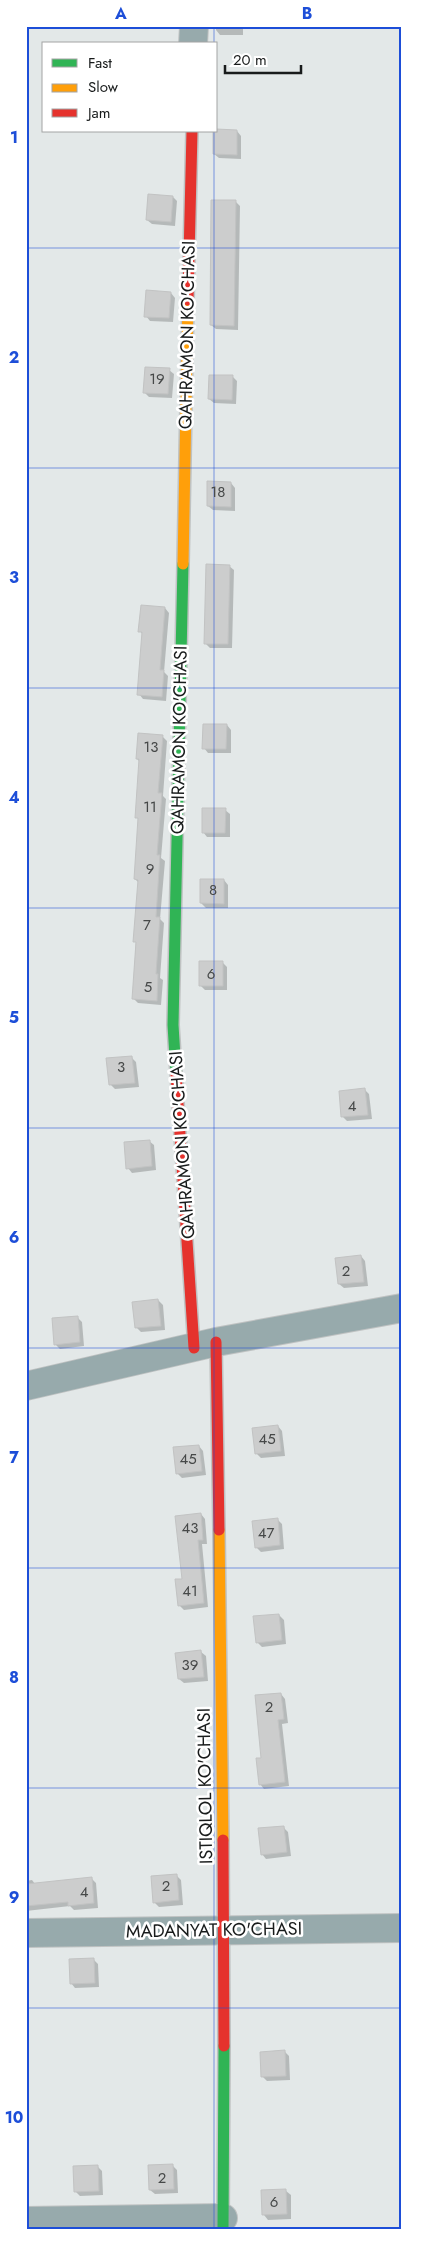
<svg xmlns="http://www.w3.org/2000/svg" width="428" height="2255" font-family="Jost,sans-serif">
	<style>
		.shadow { fill: #0003 }
		.building { fill: #cccdcd; stroke: #c2c3c3 }
		.lines { fill: none; stroke-linecap: round; stroke-linejoin: round }
		.street-casing { stroke: #bfc2c2; stroke-width: 30 }
		.fast-casing { stroke: #bfc2c2; stroke-width: 14 }
		.slow-casing { stroke: #bfc2c2; stroke-width: 14 }
		.jam-casing { stroke: #bfc2c2; stroke-width: 14 }
		.street { stroke: #97aaac; stroke-width: 28 }
		.fast { stroke: #30b455; stroke-width: 11 }
		.slow { stroke: #ff9f0a; stroke-width: 11 }
		.jam { stroke: #e5322d; stroke-width: 11 }
		.grid { fill: none; stroke: #1d4ed8; stroke-width: 1; stroke-opacity: 0.55 }
		.labels { text-anchor: middle; stroke-width: 5; stroke-linejoin: round; paint-order: stroke }
		.number-label { font-size: 15px; fill: #464848 }
		.street-label { font-size: 18px; fill: #181b1b; stroke: #fff }
		.neatline { fill: none; stroke: #1d4ed8; stroke-width: 2 }
		.grid-label { font-size: 16px; text-anchor: middle; font-weight: bold; fill: #1d4ed8 }
	</style>
	<rect width="100%" height="100%" fill="#e3e8e8"/>
	<path class="shadow" d="M216 26H243V35H220L216 30Z
		M237 131 241 136V159L219 158 214 154Z
		M173 197 177 201 175 226 152 224 147 220Z
		M235 201 240 206 238 330 216 329 211 325Z
		M171 293 175 298 173 322 150 321 146 316Z
		M169 370 174 374 172 398 149 397 144 392Z
		M232 376 237 381 236 404 214 403 209 399Z
		M231 483 235 488V511L213 510 208 506Z
		M229 566 234 570 232 648H210L205 643Z
		M165 608 169 613 164 672 168 676 166 701 143 699 139 694 143 635 140 631Z
		M227 725 231 730V753H208L204 748Z
		M162 736 167 741 163 796 166 799 161 858 165 861 160 919 164 923 160 978 163 980 161 1005 138 1003 133 998 139 883 135 879 140 820 136 817 140 762 137 759Z
		M225 810 230 814V837H207L203 832Z
		M224 880 228 885V908H206L201 903Z
		M223 963 227 967V990H205L200 985Z
		M131 1057 136 1062 139 1087 115 1089 110 1084Z
		M364 1089 369 1094 372 1119 347 1121 343 1117Z
		M149 1141 154 1145 156 1170 132 1173 128 1168Z
		M361 1256 365 1261 368 1286 344 1288 339 1284Z
		M158 1300 163 1305 165 1330 141 1332 136 1327Z
		M77 1317 82 1322 84 1346 60 1349 55 1344Z
		M278 1426 282 1431 285 1456 261 1458 256 1453Z
		M199 1446 203 1451 206 1475 182 1478 177 1473Z
		M201 1514 205 1519 207 1544H202L208 1607 184 1610 179 1605 183 1580Z
		M277 1519 282 1524 284 1549 261 1552 256 1547Z
		M279 1615 284 1620 286 1644 262 1647 257 1642Z
		M201 1652 206 1656 208 1681 184 1683 179 1679Z
		M281 1694 285 1699 288 1723 282 1724 289 1786 264 1789 260 1784 263 1759Z
		M283 1827 288 1832 291 1856 266 1859 262 1854Z
		M176 1875 181 1880 183 1905 159 1907 154 1902Z
		M91 1878 96 1883 98 1908 74 1910 70 1906 26 1911V1881L32 1880 35 1884Z
		M93 1959 98 1964 99 1987 75 1988 71 1983Z
		M285 2052 289 2056 290 2080 267 2081 262 2076Z
		M172 2165 177 2170 178 2193 155 2194 150 2190Z
		M98 2167 102 2171 103 2195 80 2196 75 2191Z
		M26 2171 29 2196H26Z
		M286 2191 291 2195V2219L268 2220 264 2215Z"/>
	<path class="building" d="M216 129 237 130V155L213 154V131H216Z
		M148 194 173 196 171 222 146 220Z
		M211 200H236L234 326 210 325Z
		M146 290 171 292 169 318 144 317Z
		M145 367 170 368 168 394 143 393Z
		M209 375H233L232 400 208 399Z
		M207 481 231 482V507L207 506Z
		M206 564 230 565 228 644H204Z
		M141 605 165 607 160 670H164L162 697 137 695 142 632H138Z
		M203 724H227L226 749H202Z
		M138 733 163 735 158 793H162L157 855H160L156 917H160L156 974H158L157 1001 132 999 136 942H133L138 880 134 879 138 818H135L139 759H136Z
		M202 808H226L225 833H202Z
		M200 879H224V904L200 903Z
		M199 961H223V986H199Z
		M132 1056 135 1083 109 1085 106 1058Z
		M365 1088 368 1115 341 1117 339 1091Z
		M150 1140 152 1166 126 1169 124 1142Z
		M361 1255 364 1282 338 1284 335 1258Z
		M158 1299 161 1326 135 1328 132 1302Z
		M78 1316 80 1342 54 1345 52 1318Z
		M278 1425 281 1451 255 1454 252 1428Z
		M199 1445 202 1471 176 1474 173 1447Z
		M201 1513 203 1540H198L204 1603 178 1606 175 1579H182L175 1516Z
		M278 1518 280 1545 255 1548 252 1521Z
		M279 1614 282 1640 256 1643 253 1616Z
		M201 1650 204 1677 178 1679 175 1653Z
		M281 1693 284 1719 278 1720 285 1782 259 1785 256 1758H261L255 1695Z
		M284 1826 287 1852 261 1855 258 1828Z
		M177 1874 179 1900 153 1903 151 1876Z
		M92 1877 94 1903 68 1906V1902L26 1906V1884Z
		M94 1958 95 1983 70 1984 69 1959Z
		M285 2050 286 2076 261 2077 260 2052Z
		M173 2164 174 2189 149 2190 148 2165Z
		M98 2165 99 2191 74 2192 73 2166Z
		M286 2189 287 2214 262 2215 261 2190Z"/>
	<g class="lines">
		<defs>
			<path id="street" d="M193 44 194 26
				M26 1386 216 1342 402 1308
				M26 1933 402 1928
				M26 2221 223 2218"/>
			<path id="fast" d="M176 1073 173 1025 183 564
				M223 2229 224 2046"/>
			<path id="slow" d="M183 564 188 300
				M219 1530 223 1840"/>
			<path id="jam" d="M188 300 192 131
				M176 1073 194 1348
				M216 1342 219 1530
				M223 1840 224 2046"/>
		</defs>
		<use href="#street" class="street-casing"/>
		<use href="#fast" class="fast-casing"/>
		<use href="#slow" class="slow-casing"/>
		<use href="#jam" class="jam-casing"/>
		<use href="#street" class="street"/>
		<use href="#fast" class="fast"/>
		<use href="#slow" class="slow"/>
		<use href="#jam" class="jam"/>
	</g>
	<path class="grid" d="M214 26V44M214 131V2229M26 248H402M26 468H402M26 688H402M26 908H402M26 1128H402M26 1348H402M26 1568H402M26 1788H402M26 2008H402"/>
	<g class="labels">
		<g class="number-label">
			<text x="157" y="384">19</text>
			<text x="218" y="497">18</text>
			<text x="151" y="752">13</text>
			<text x="150" y="812">11</text>
			<text x="150" y="874">9</text>
			<text x="213" y="895">8</text>
			<text x="147" y="930">7</text>
			<text x="211" y="979">6</text>
			<text x="148" y="992">5</text>
			<text x="121" y="1072">3</text>
			<text x="352" y="1111">4</text>
			<text x="346" y="1276">2</text>
			<text x="267" y="1444">45</text>
			<text x="188" y="1464">45</text>
			<text x="190" y="1533">43</text>
			<text x="266" y="1538">47</text>
			<text x="190" y="1596">41</text>
			<text x="190" y="1670">39</text>
			<text x="269" y="1712">2</text>
			<text x="166" y="1891">2</text>
			<text x="84" y="1897">4</text>
			<text x="162" y="2183">2</text>
			<text x="274" y="2207">6</text>
		</g>
		<g class="street-label">
			<text transform="translate(187 335) rotate(-89)" y="6">QAHRAMON KO'CHASI</text>
			<text transform="translate(179 740) rotate(-89)" y="6">QAHRAMON KO'CHASI</text>
			<text transform="translate(182 1145) rotate(-94)" y="6">QAHRAMON KO'CHASI</text>
			<text transform="translate(205 1786) rotate(-91)" y="6">ISTIQLOL KO'CHASI</text>
			<text transform="translate(214 1930) rotate(-1)" y="6">MADANYAT KO'CHASI</text>
		</g>
	</g>
	<rect width="428" height="2255" fill="none" stroke="#ffffff" stroke-width="55"/>
	<rect x="42" y="42" width="175" height="90" fill="#ffffff" stroke="#a3a4a4"/>
	<rect x="52" y="59" width="25" height="8" fill="#30b455" stroke="#a3a4a4"/>
	<text x="88" y="68" font-size="15" fill="#181b1b">Fast</text>
	<rect x="52" y="84" width="25" height="8" fill="#ff9f0a" stroke="#a3a4a4"/>
	<text x="88" y="92" font-size="15" fill="#181b1b">Slow</text>
	<rect x="52" y="109" width="25" height="8" fill="#e5322d" stroke="#a3a4a4"/>
	<text x="88" y="118" font-size="15" fill="#181b1b">Jam</text>
	<path d="M225 65v8h76v-8" fill="none" stroke="#181b1b" stroke-width="2.5"/>
	<text x="233" y="65" font-size="15" fill="#181b1b" stroke="#ffffff" stroke-width="4" paint-order="stroke">20 m</text>
	<rect x="28" y="28" width="372" height="2200" class="neatline"/>
	<g class="grid-label">
		<text x="121" y="19">A</text>
		<text x="307" y="19">B</text>
		<text x="14" y="143">1</text>
		<text x="14" y="363">2</text>
		<text x="14" y="583">3</text>
		<text x="14" y="803">4</text>
		<text x="14" y="1023">5</text>
		<text x="14" y="1243">6</text>
		<text x="14" y="1463">7</text>
		<text x="14" y="1683">8</text>
		<text x="14" y="1903">9</text>
		<text x="14" y="2123">10</text>
	</g>
</svg>
